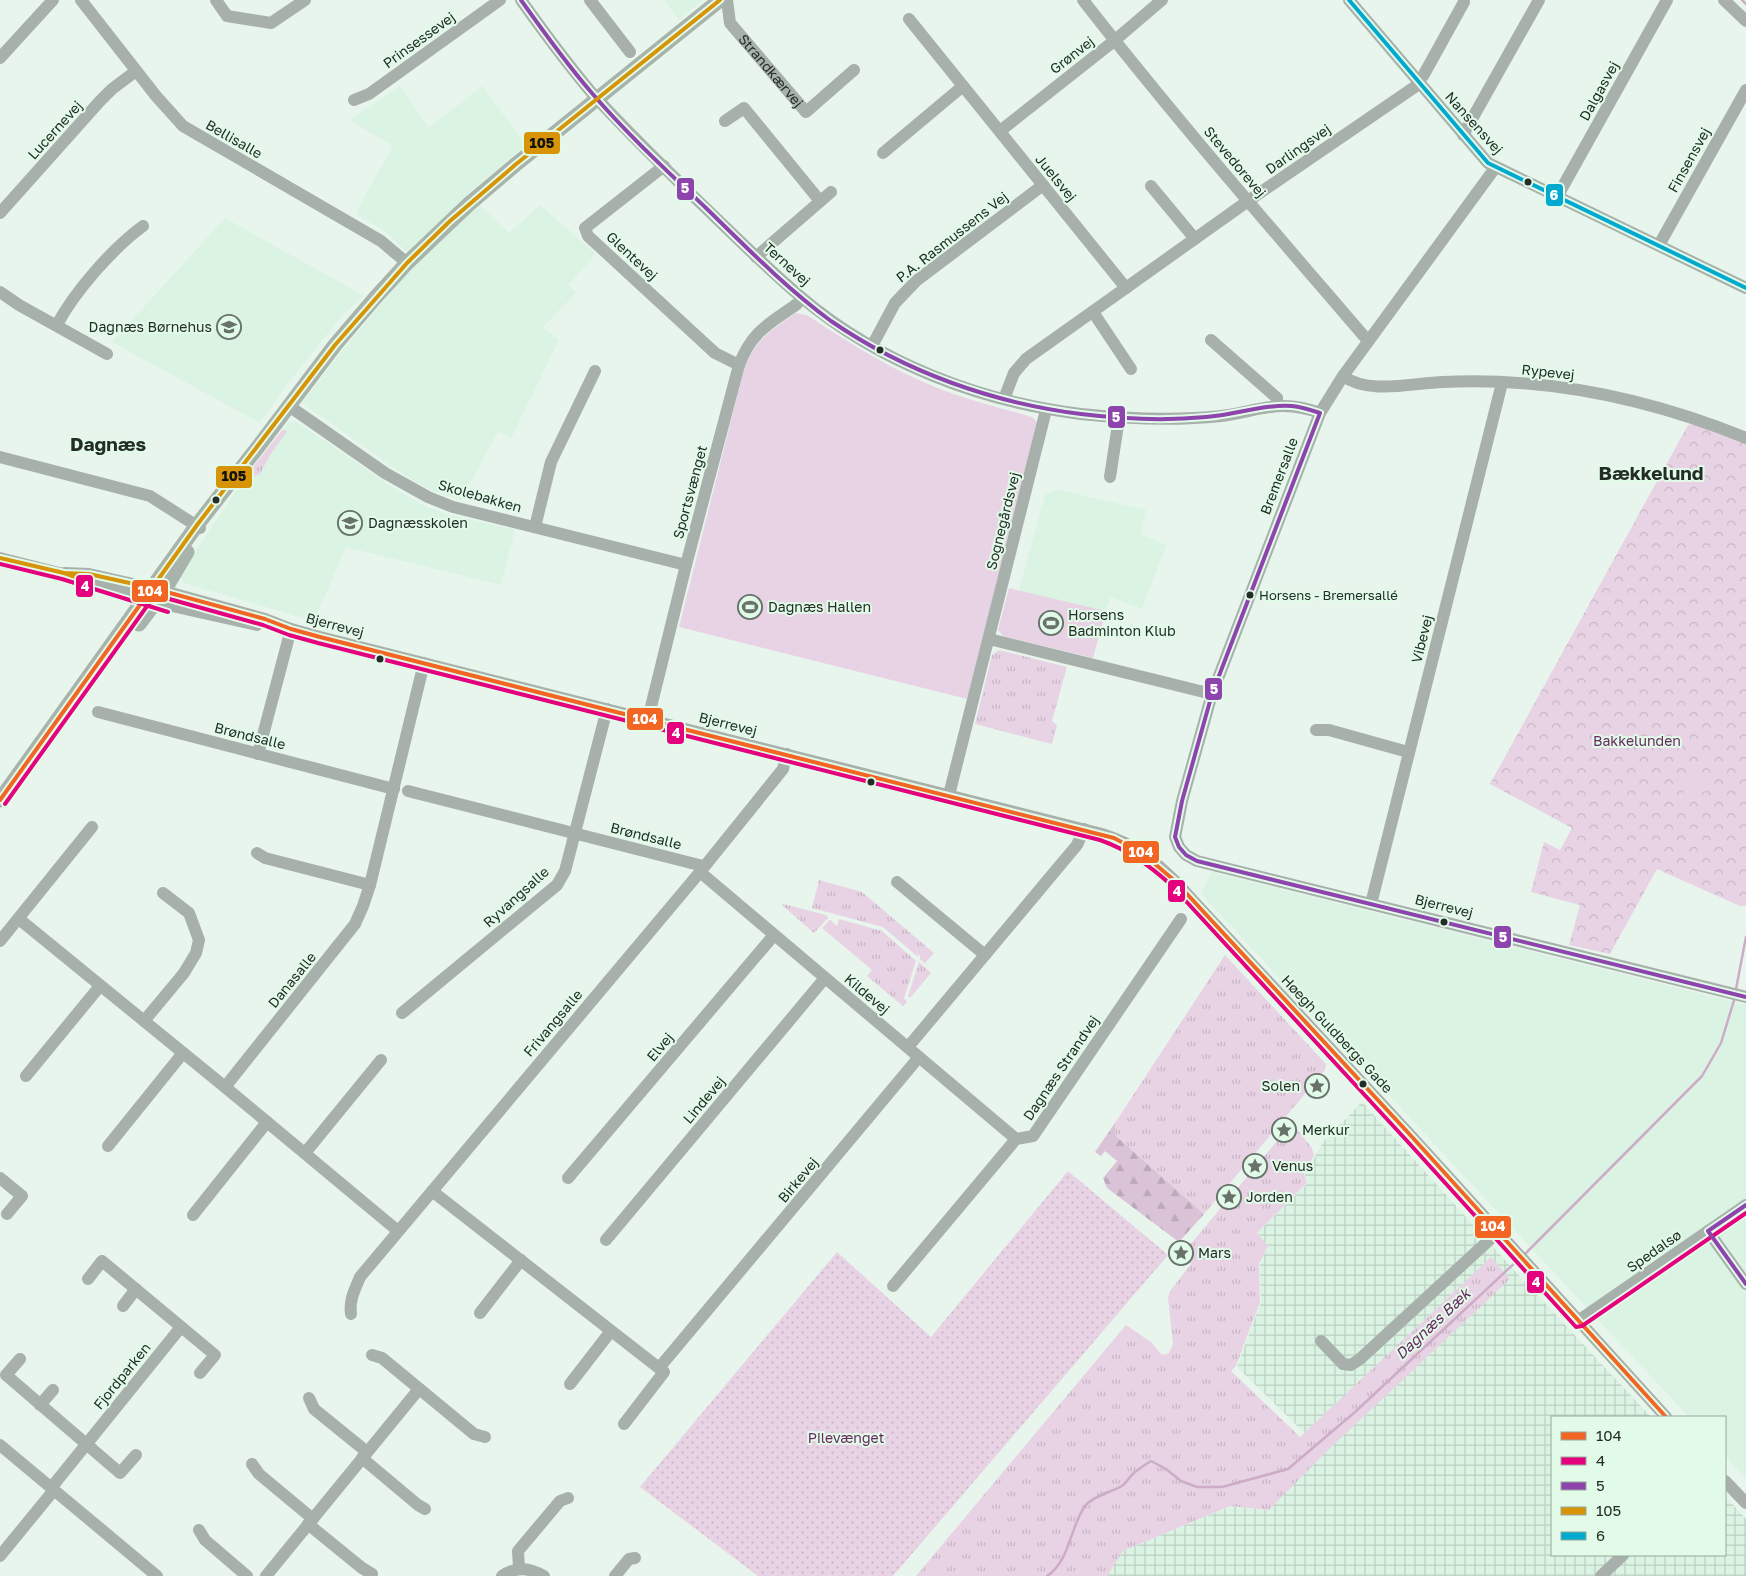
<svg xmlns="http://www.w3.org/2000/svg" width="1746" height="1576" font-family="'Golos Text',sans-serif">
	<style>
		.built { fill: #dbf3e2 }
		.industrial { fill: url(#industrial-grid) }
		.grass { fill: url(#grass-tufts) }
		.forest { fill: url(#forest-firs) }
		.park { fill: url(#park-crowns) }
		.garden { fill: url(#garden-dots) }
		.pitch { fill: #e8d3e5 }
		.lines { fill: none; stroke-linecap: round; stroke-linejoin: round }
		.stream { stroke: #ccacc6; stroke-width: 2.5 }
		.minor { stroke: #a7b0aa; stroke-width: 12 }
		.major { stroke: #a7b3ab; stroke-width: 15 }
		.bus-1-casing { stroke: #e2fbe9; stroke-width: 8 }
		.bus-2-casing { stroke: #e2fbe9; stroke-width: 8 }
		.bus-3-casing { stroke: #e2fbe9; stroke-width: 8 }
		.bus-4-casing { stroke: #e2fbe9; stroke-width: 8 }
		.bus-5-casing { stroke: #e2fbe9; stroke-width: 8 }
		.bus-1 { stroke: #f26522; stroke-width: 4 }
		.bus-2 { stroke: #e5007d; stroke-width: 4 }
		.bus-3 { stroke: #8e44ad; stroke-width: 4 }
		.bus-4 { stroke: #d79406; stroke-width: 4 }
		.bus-5 { stroke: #00a9ce; stroke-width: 4 }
		.bus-dot { fill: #232c26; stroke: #e2fbe9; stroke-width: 2 }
		.labels { text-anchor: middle; stroke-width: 4; stroke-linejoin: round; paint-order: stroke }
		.bus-label { font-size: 13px; fill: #232c26; stroke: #e2fbe9; text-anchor: start }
		.street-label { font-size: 14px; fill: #232c26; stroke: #e2fbe9 }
		.poi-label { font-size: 14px; fill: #232c26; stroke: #e2fbe9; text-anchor: start }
		.park-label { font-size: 14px; fill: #67295f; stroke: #e2fbe9 }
		.water-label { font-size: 15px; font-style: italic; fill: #682a60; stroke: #e2fbe9 }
		.district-label { font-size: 19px; font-weight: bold; fill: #232c26; stroke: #e2fbe9 }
		.line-badge { stroke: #e2fbe9; stroke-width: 2 }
		.badge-label { font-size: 14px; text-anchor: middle; font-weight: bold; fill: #fff }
		.pale-badge-label { font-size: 14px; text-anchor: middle; font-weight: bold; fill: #111 }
	</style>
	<defs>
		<pattern id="industrial-grid" width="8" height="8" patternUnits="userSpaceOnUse" patternTransform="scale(1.25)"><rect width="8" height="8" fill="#dbf3e2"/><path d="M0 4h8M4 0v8" fill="none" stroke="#bcd0c2"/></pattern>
		<pattern id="grass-tufts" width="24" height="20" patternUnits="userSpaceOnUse" patternTransform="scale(1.25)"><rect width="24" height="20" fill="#e8d3e5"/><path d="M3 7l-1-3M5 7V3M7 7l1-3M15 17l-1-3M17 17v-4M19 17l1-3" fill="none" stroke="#c7b5c4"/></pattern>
		<pattern id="forest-firs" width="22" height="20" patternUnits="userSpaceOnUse" patternTransform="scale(1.25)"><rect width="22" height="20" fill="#dac3d6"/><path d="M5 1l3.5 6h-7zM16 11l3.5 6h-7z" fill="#bba8b8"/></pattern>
		<pattern id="park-crowns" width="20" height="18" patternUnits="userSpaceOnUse" patternTransform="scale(1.25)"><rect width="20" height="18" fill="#e8d3e5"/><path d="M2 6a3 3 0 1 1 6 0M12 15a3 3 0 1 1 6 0" fill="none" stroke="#c7b5c4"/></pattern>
		<pattern id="garden-dots" width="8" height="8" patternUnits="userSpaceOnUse" patternTransform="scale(1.25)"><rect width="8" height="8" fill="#e8d3e5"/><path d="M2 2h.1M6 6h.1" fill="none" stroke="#c7b5c4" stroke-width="1.8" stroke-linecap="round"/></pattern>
	</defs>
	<rect width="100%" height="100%" fill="#e8f5ec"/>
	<path class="built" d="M664 0H703L679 20Z
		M400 86 429 128 482 86 526 145 468 194 509 233 540 205 596 254 568 285 576 293 543 327 559 340 511 438 498 432 461 500 430 490 406 476 302 403 337 357 417 261 382 229 355 214 393 146 349 120Z
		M225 218 364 296 344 313 286 386 260 423 112 342Z
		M294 421 300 424 398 491 425 506 446 514 515 530 501 585 346 547 314 621 184 583 181 578 197 549 219 516 247 475 283 429 288 423Z
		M1059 490 1146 510 1141 534 1166 545 1142 609 1110 597 1106 611 1019 591 1045 495Z
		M1211 872 1746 1005V1479L1725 1456V1417H1689L1201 894Z"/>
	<path class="industrial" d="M1362 1102 1514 1270 1651 1417H1552V1555H1725V1496L1746 1519V1576H1107L1123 1551 1231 1506 1269 1510 1325 1453 1237 1367 1261 1302 1260 1265 1268 1246 1257 1233 1308 1183 1305 1175 1323 1142Z"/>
	<path class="grass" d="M283 429 286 431 288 430 270 455 260 474 252 477 247 475Z
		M999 650 1067 667 1052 721 1057 725 1052 744 975 724 992 655Z
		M819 880 862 892 934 953 925 963 929 967 920 959V956L922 958 916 952 918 955V957L883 927 812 908Z
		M783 904 826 915 828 918 814 933 782 905Z
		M839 919 882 931 916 961 904 998 907 1002 903 1006 867 976 872 970 822 928 830 920 837 926Z
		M1225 955 1326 1064 1325 1070 1204 1214 1116 1136 1115 1123Z
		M919 962 931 973 910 998 908 996Z
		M1292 1123 1312 1148 1314 1155 1304 1174 1307 1183 1257 1233 1268 1246 1259 1264 1260 1302 1236 1366 1231 1371 1300 1437 1491 1257 1510 1279 1325 1453 1269 1510 1230 1506 1123 1551 1107 1576H916L1126 1325 1151 1342 1162 1355 1169 1353 1173 1344 1168 1298 1170 1291 1191 1264 1189 1246Z"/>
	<path class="forest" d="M1115 1123 1116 1136 1204 1214 1179 1242 1107 1188 1103 1178 1117 1161 1105 1151 1101 1156 1095 1152Z"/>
	<path class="park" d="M1695 424 1746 444V906H1740L1657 869 1610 954 1569 945 1580 905 1531 892 1544 842 1560 850 1572 828 1490 784 1688 425Z"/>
	<path class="garden" d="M1068 1171 1168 1255 893 1576H758L640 1487 837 1252 931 1337Z"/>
	<path class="pitch" d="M796 313 807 315C843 339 879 362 919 380 955 397 994 406 1032 417L1037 422 967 699 679 627 744 369C756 339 770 331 796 313Z
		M1009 588 1106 611 1093 658 1003 636 998 630Z
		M1705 776 1709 790 1685 797 1681 782Z"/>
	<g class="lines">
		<path class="stream" d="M1742 0 1746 4
			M1736 989 1746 937
			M1525 1254 1702 1076 1721 1043 1735 997
			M1047 1576C1070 1561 1070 1527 1085 1506 1093 1496 1111 1492 1122 1486 1127 1482 1130 1476 1135 1472 1140 1468 1146 1464 1151 1461L1166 1469 1181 1481 1197 1487H1222L1288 1469 1355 1412 1519 1259"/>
		<g class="minor">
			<path d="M81 0 156 96 183 126 381 241 407 263"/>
			<path d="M216 0 227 16 271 23 305 0"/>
			<path d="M521 0C543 31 566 62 591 92 623 128 658 161 692 195 728 229 763 265 801 297 879 363 981 402 1081 414 1128 419 1174 421 1221 416 1260 411 1279 398 1320 413"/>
			<path d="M590 0 630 52"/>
			<path id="s1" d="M727 0 730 23 806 112 854 70"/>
			<path d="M1083 0C1174 117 1272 229 1368 341"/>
			<path d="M1349 0 1488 163 1746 288"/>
			<path d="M1724 0 1746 21"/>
			<path d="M909 19 1126 288"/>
			<path d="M0 58 53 0"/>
			<path d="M1417 81 1423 76 1464 2"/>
			<path d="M354 100 369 94 500 0"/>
			<path d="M725 121 744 108 820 201"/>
			<path d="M1000 131 1114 41 1162 0"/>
			<path d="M1463 135 1539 0"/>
			<path d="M883 153 963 86"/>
			<path d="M664 166 585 228 588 236 715 353 739 365"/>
			<path d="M1495 168 1343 376 1320 413 1212 694 1182 801 1175 837 1179 847 1186 855 1197 861 1746 997"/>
			<path d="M1151 186 1195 239"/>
			<path d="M1557 197 1667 0"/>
			<path d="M0 213 100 101 112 89 136 71"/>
			<path d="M1659 245 1746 90"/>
			<path d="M756 257 831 192"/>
			<path d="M0 292 19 305 107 354"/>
			<path d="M1093 312 1131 369"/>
			<path d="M57 325C74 292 113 248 143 226"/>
			<path d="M1211 340 1277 398V406"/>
			<path d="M872 346 895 303 916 281 1043 185"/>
			<path d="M1343 376C1369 395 1412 383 1443 382 1546 377 1650 399 1746 438"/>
			<path d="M1004 399 1014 373 1026 359 1248 201 1419 84"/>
			<path d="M289 406 385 473 428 497 453 507 686 565"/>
			<path d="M0 457 150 496 200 528"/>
			<path d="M1110 477 1119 418"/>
			<path d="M535 527 551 462 595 371"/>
			<path d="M0 558 71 576"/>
			<path d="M64 573 89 574 164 591 265 619 291 629 320 637 1102 834C1136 845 1150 857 1175 881L1413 1138 1666 1417"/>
			<path d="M97 584 163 604 257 625"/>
			<path d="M989 639 1212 694"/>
			<path d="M98 712 394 789"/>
			<path d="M648 719 686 565 739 365C752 331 769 324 797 304L802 298"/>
			<path d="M1316 730H1329L1408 752"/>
			<path d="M258 754 291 629"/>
			<path d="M408 791 703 866"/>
			<path d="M949 795 1046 410"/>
			<path d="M257 853 265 858 370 885"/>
			<path d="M700 872 1016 1139"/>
			<path d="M897 882 985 955"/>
			<path d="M1371 904 1502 383"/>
			<path d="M19 919 225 1087 398 1231"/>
			<path d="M0 941 92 827"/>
			<path d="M402 1013 557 885 565 871 607 709"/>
			<path d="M144 1021 184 973 196 953 199 940 189 913 163 893"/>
			<path d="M908 1047 1077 845 1084 829"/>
			<path d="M26 1076 100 986"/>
			<path d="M225 1087 355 924 363 906 370 885 424 663"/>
			<path d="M108 1146 183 1053"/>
			<path d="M305 1153 381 1060"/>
			<path d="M0 1178 22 1196 7 1214"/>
			<path d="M568 1178 774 935"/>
			<path d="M432 1191 664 1372 624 1424"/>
			<path d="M193 1215 267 1122"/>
			<path d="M1708 1231 1746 1284"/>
			<path d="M606 1240 825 978"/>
			<path d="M88 1279 102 1261 215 1355 200 1373"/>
			<path d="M893 1286 1016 1139 1033 1136 1181 919"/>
			<path d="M123 1306 136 1289"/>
			<path d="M480 1313 521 1260"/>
			<path d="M351 1314C349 1300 355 1289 360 1277L700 872 783 769 787 754"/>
			<path d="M1578 1321 1746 1205"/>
			<path d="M1321 1341 1343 1364 1351 1365 1360 1359 1499 1231"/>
			<path d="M372 1355 382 1358 474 1434 485 1437"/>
			<path d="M20 1359 6 1375 120 1473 136 1455"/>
			<path d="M659 1368 919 1057"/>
			<path d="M570 1384 611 1331"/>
			<path d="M309 1398 314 1409 367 1452"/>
			<path d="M40 1405 53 1390"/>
			<path d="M0 1445 157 1576"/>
			<path d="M362 1458 418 1505 425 1509"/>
			<path d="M252 1464 259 1474 313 1519"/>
			<path d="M1725 1481 1746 1503"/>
			<path d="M51 1488 181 1327"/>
			<path d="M308 1524 362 1568 372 1574"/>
			<path d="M199 1530 205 1540 247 1576"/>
			<path d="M0 1556 54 1490"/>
			<path d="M519 1568 518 1551 560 1501 568 1498"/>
			<path d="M266 1576 419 1389"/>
			<path d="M502 1576C517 1566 529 1568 544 1576"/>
			<path d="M615 1576 629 1559 635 1558"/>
			<path d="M1601 1576 1623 1555"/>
		</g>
		<path class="major" d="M139 624 164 591 187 552
			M0 800 197 525 261 443 335 345 375 298 407 263 469 204 515 165 720 0"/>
		<defs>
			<path id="bus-1" d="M0 800 152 588 265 619 291 629 320 637 1114 838 1142 853 1175 881 1413 1138 1666 1417"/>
			<path id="bus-2" d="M0 564 62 579 168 612
				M5 804 155 595 263 625 289 635 318 643 1100 840C1128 850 1149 865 1171 885L1408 1142 1576 1327 1582 1326 1746 1213"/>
			<path id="bus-3" d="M521 0C543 31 566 63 591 92 626 133 667 171 706 208 746 247 786 288 831 321 905 372 993 403 1081 414 1122 419 1165 421 1206 417 1235 415 1263 404 1292 406 1302 407 1311 410 1320 413L1212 694 1182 801 1175 837 1179 847 1186 855 1197 861 1746 997
				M1746 1205 1708 1231 1746 1284"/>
			<path id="bus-4" d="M0 558 64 573 90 582
				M64 573 89 574 152 588 197 525 335 345 407 263 450 221 515 165 720 0"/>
			<path id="bus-5" d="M1349 0 1488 163 1746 288"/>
		</defs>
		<use href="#bus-1" class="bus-1-casing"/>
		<use href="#bus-2" class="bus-2-casing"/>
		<use href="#bus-3" class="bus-3-casing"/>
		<use href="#bus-4" class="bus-4-casing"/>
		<use href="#bus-5" class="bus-5-casing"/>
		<use href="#bus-1" class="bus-1"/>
		<use href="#bus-2" class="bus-2"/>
		<use href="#bus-3" class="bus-3"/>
		<use href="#bus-4" class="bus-4"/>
		<use href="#bus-5" class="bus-5"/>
	</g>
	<defs>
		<symbol id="school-ring" viewBox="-11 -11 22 22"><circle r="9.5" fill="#e2fbe9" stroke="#68726b" stroke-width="1.5"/><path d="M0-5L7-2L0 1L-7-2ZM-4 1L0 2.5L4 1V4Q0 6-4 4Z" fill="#68726b"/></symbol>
		<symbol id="stadium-ring" viewBox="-11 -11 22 22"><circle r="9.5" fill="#e2fbe9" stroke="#68726b" stroke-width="1.5"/><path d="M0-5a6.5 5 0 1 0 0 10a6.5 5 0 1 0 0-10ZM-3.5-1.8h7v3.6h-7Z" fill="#68726b"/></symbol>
		<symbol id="sight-ring" viewBox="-11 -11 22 22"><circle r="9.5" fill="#e2fbe9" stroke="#68726b" stroke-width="1.5"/><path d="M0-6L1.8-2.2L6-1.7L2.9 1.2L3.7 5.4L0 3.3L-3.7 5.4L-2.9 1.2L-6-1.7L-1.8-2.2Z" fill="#68726b"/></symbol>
	</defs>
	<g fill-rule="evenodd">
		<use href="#school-ring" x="215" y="313" width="28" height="28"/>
		<use href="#school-ring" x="336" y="509" width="28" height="28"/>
		<use href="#stadium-ring" x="736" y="593" width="28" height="28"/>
		<use href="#stadium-ring" x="1037" y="609" width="28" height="28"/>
		<use href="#sight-ring" x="1303" y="1072" width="28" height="28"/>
		<use href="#sight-ring" x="1270" y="1116" width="28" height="28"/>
		<use href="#sight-ring" x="1241" y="1152" width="28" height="28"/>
		<use href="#sight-ring" x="1215" y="1183" width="28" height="28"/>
		<use href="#sight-ring" x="1167" y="1239" width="28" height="28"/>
	</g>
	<g class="bus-dot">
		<circle cx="1528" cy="182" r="4.5"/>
		<circle cx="880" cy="350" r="4.5"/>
		<circle cx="216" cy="500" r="4.5"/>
		<circle cx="1250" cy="595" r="4.5"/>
		<circle cx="380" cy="659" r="4.5"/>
		<circle cx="871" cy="782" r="4.5"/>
		<circle cx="1444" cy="922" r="4.5"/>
		<circle cx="1363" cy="1084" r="4.5"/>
	</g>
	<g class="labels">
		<g class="bus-label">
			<text x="1259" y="600">Horsens - Bremersallé</text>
		</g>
		<g class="street-label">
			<text transform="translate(419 40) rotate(-36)" y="5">Prinsessevej</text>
			<text transform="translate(1072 55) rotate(-38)" y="5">Grønvej</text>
			<text dy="5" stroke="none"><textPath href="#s1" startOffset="86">Strandkærvej</textPath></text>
			<text transform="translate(1599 91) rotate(-61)" y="5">Dalgasvej</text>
			<text transform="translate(1474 123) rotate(48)" y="5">Nansensvej</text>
			<text transform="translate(55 130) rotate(-48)" y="5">Lucernevej</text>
			<text transform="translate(234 139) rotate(30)" y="5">Bellisalle</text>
			<text transform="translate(1298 149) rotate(-35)" y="5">Darlingsvej</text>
			<text transform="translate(1689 160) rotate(-61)" y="5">Finsensvej</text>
			<text transform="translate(1235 162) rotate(50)" y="5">Stevedorevej</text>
			<text transform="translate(1056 178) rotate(51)" y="5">Juelsvej</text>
			<text transform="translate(952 237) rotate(-38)" y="5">P.A. Rasmussens Vej</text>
			<text transform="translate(632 256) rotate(43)" y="5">Glentevej</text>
			<text transform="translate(787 264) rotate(42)" y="5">Ternevej</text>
			<text transform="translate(1548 372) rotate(6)" y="5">Rypevej</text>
			<text transform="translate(1279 476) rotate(-69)" y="5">Bremersalle</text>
			<text transform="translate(690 492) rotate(-75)" y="5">Sportsvænget</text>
			<text transform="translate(480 496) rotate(16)" y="5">Skolebakken</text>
			<text transform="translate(1003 521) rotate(-76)" y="5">Sognegårdsvej</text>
			<text transform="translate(335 625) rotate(15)" y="5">Bjerrevej</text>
			<text transform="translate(1422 639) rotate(-76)" y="5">Vibevej</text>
			<text transform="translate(728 724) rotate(14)" y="5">Bjerrevej</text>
			<text transform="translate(250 736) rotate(14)" y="5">Brøndsalle</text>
			<text transform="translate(646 836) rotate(14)" y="5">Brøndsalle</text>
			<text transform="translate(516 897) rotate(-42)" y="5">Ryvangsalle</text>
			<text transform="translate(1444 906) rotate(14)" y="5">Bjerrevej</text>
			<text transform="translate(292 980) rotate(-51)" y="5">Danasalle</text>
			<text transform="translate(867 994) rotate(40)" y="5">Kildevej</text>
			<text transform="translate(553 1023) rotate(-50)" y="5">Frivangsalle</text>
			<text transform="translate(1337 1034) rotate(47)" y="5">Høegh Guldbergs Gade</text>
			<text transform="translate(660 1047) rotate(-50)" y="5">Elvej</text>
			<text transform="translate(1061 1068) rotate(-56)" y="5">Dagnæs Strandvej</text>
			<text transform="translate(704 1100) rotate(-50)" y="5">Lindevej</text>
			<text transform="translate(798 1180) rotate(-50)" y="5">Birkevej</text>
			<text transform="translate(1654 1251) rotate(-35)" y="5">Spedalsø</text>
			<text transform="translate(122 1376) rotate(-51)" y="5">Fjordparken</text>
		</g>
		<g class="poi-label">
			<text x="212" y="332" text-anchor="end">Dagnæs Børnehus</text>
			<text x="368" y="528">Dagnæsskolen</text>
			<text x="768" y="612">Dagnæs Hallen</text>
			<text x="1068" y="620">Horsens<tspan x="1068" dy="16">Badminton Klub</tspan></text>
			<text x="1300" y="1091" text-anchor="end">Solen</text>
			<text x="1302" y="1135">Merkur</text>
			<text x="1272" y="1171">Venus</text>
			<text x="1246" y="1202">Jorden</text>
			<text x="1198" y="1258">Mars</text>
		</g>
		<g class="park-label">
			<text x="1637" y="746">Bakkelunden</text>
			<text x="846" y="1443">Pilevænget</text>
		</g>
		<g class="water-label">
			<text transform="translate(1433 1324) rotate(-43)" y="5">Dagnæs Bæk</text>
		</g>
		<g class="district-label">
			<text x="108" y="451">Dagnæs</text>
			<text x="1651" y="480">Bækkelund</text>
		</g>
	</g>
	<g class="line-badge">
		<rect x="523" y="131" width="38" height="24" rx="5" fill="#d79406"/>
		<rect x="676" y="177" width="19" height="24" rx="5" fill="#8e44ad"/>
		<rect x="1545" y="183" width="19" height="24" rx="5" fill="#00a9ce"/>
		<rect x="1107" y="405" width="19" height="24" rx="5" fill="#8e44ad"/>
		<rect x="215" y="465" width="38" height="24" rx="5" fill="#d79406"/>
		<rect x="75" y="574" width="19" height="24" rx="5" fill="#e5007d"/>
		<rect x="131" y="579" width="38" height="24" rx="5" fill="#f26522"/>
		<rect x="1204" y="677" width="19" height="24" rx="5" fill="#8e44ad"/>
		<rect x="626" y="707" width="38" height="24" rx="5" fill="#f26522"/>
		<rect x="666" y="721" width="19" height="24" rx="5" fill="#e5007d"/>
		<rect x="1122" y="840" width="38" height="24" rx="5" fill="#f26522"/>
		<rect x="1167" y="879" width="19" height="24" rx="5" fill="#e5007d"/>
		<rect x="1493" y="925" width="19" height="24" rx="5" fill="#8e44ad"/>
		<rect x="1474" y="1215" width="38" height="24" rx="5" fill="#f26522"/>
		<rect x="1526" y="1270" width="19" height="24" rx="5" fill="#e5007d"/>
	</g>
	<g class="badge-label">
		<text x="685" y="193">5</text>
		<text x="1554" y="200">6</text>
		<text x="1116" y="422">5</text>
		<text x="85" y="591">4</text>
		<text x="150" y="596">104</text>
		<text x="1214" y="694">5</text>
		<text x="645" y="724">104</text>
		<text x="676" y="738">4</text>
		<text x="1141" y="857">104</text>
		<text x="1177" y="896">4</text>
		<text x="1503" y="942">5</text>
		<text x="1493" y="1231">104</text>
		<text x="1536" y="1287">4</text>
	</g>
	<g class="pale-badge-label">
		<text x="542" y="148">105</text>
		<text x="234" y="481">105</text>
	</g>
	<rect x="1551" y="1416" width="175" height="140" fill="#e2fbe9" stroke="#96a89b"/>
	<rect x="1561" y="1432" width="25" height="8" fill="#f26522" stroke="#96a89b"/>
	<text x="1596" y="1441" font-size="15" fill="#232c26">104</text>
	<rect x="1561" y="1457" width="25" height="8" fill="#e5007d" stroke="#96a89b"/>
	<text x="1596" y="1466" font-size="15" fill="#232c26">4</text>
	<rect x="1561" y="1482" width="25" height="8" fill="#8e44ad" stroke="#96a89b"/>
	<text x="1596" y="1491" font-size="15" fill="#232c26">5</text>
	<rect x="1561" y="1507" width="25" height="8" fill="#d79406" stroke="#96a89b"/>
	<text x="1596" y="1516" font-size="15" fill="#232c26">105</text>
	<rect x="1561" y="1532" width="25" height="8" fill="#00a9ce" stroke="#96a89b"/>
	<text x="1596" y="1541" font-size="15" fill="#232c26">6</text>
</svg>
